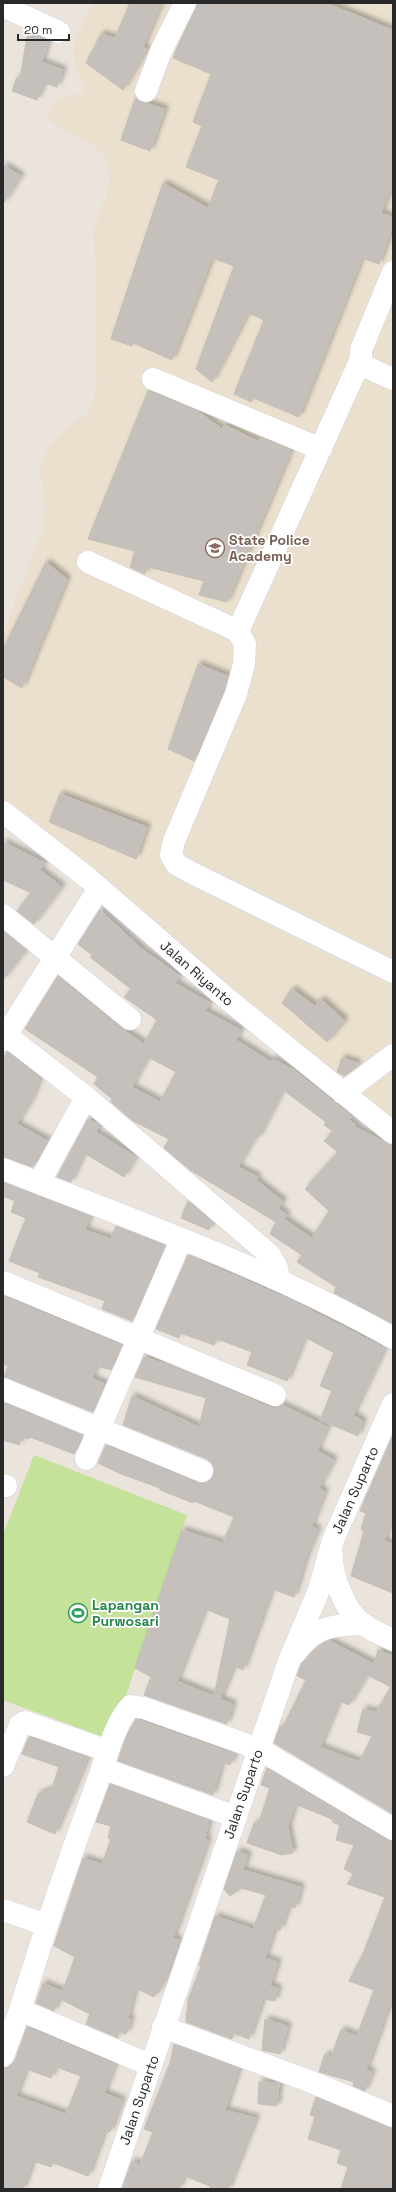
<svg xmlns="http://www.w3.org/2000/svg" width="396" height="2192" font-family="'Space Grotesk',sans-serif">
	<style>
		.education { fill: #eae0cd }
		.pitch { fill: #c4e29a }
		.building { fill: #c5c0bb; stroke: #c5bfb6; fill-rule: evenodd; filter: url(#shadow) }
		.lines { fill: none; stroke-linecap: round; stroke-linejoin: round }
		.minor-casing { stroke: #d1d4e0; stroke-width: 23 }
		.minor { stroke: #fff; stroke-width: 22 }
		.labels { text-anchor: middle; stroke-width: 3.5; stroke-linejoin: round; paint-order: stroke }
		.education-label { font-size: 14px; font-weight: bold; fill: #785e54; stroke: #fff; text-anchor: start }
		.street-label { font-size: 14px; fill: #292929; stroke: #fff }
		.leisure-label { font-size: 14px; font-weight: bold; fill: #27864d; stroke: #fff; text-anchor: start }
	</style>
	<defs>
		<filter id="shadow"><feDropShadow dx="3.5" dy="-3.5" stdDeviation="2" flood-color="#0004"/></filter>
	</defs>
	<rect width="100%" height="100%" fill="#eae4dc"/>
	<path class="education" d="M93 3H393V1133L3 812V639L16 598 44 527 45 505 39 469 49 446 65 429 86 415 94 401 97 380 95 360 96 268 93 233 110 183 108 161 93 145 53 123 48 117 49 110 53 105 62 99 82 92 84 86 76 66 73 53 74 43Z"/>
	<path class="pitch" d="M34 1455 187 1515 111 1740 3 1700V1535Z"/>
	<path class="building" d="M130 3H161L143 47 147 49 123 90 86 63 101 34 115 38Z
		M197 3H326L393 30V183L381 213 393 217V225L379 264 362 258 299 417 253 398 251 402 234 394 264 320 248 313 212 382 196 369 234 266 212 258 172 360 133 343 132 346 111 339 163 183 208 208 219 180 186 167 202 126 193 122 211 74 173 58Z
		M28 31 48 41 42 62 63 70 57 87 44 83 37 100 12 91 17 77 20 79Z
		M135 99 165 109 150 151 121 140Z
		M3 165 21 176 3 204Z
		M148 391 198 411 222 429 224 425 258 441 260 437 291 450 227 602 199 595 204 581 148 567 145 574 130 567 135 551 88 539Z
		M46 562 67 579 22 688 3 677V649Z
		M198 664 228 676 224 690 194 761 168 749Z
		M60 794 147 827 136 859 49 822Z
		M3 842 45 863 40 870 62 887 34 924 17 911 31 893 3 880Z
		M100 910 143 950 180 976 175 983 210 1003 205 1011 241 1030 236 1040 271 1062 273 1059 294 1070 352 1116 349 1120 356 1125 355 1127 393 1146V1324L334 1293 336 1287 297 1262 302 1255 270 1234 276 1222 190 1170 164 1148 169 1139 133 1121 111 1102 112 1099 94 1084 98 1077 25 1029 58 976 122 1029 144 1044 157 1020 124 997 131 989 90 957 92 955 78 944ZM148 1057 176 1072 160 1102 132 1087ZM283 1090 326 1122 324 1125 333 1131 324 1141 338 1152 305 1189 329 1211 312 1238 284 1219 287 1215 278 1208 284 1202 256 1180 258 1177 238 1167 255 1137 258 1138Z
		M3 931 26 950 3 980Z
		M292 989 315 1006 321 999 345 1021 327 1042 282 1003Z
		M7 1052 40 1077 33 1097 17 1124 48 1141 33 1167 3 1157V1059Z
		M342 1058 358 1063 356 1067 344 1076 337 1072Z
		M88 1119 99 1124 96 1132 136 1157 124 1177 84 1153 71 1182 57 1177Z
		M3 1182 90 1216 85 1230 111 1239 116 1226 165 1246 132 1321 102 1309 105 1301 38 1277 40 1273 9 1261 26 1218 11 1212 15 1201 3 1196Z
		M188 1201 213 1222 209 1230 181 1218Z
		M188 1255 293 1301 385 1348 353 1415 363 1421 358 1436 320 1420 332 1391 320 1386 334 1353 305 1337 287 1381 247 1365 252 1352 217 1339 214 1345 180 1333 179 1338 156 1329Z
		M3 1296 121 1345 111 1370 97 1366 92 1378 105 1384 93 1412 4 1377 8 1366 3 1364Z
		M144 1357 173 1366 272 1408 282 1405 328 1427 317 1451 334 1460 319 1488 325 1492 311 1527 318 1529 306 1557 294 1597 272 1589 243 1670 234 1666 220 1699 233 1704 227 1724 144 1695 151 1677 135 1668 182 1530 223 1543 234 1517 194 1501 193 1503 160 1490V1488L121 1474 98 1463 106 1445 197 1483H204L213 1476 214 1469 212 1463 207 1459 123 1425 132 1396 199 1427 206 1398 135 1377ZM205 1609 230 1619 214 1696 177 1681Z
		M3 1403 83 1435 74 1454 30 1437 29 1439 22 1436 19 1445 3 1440Z
		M393 1435V1515L384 1541 393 1544V1593L351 1576 364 1531 361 1529 366 1513 360 1511Z
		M330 1641 374 1664 378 1650 393 1656V1814L274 1743 280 1726 283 1727 306 1680 297 1676 302 1663 317 1648H319L322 1644ZM367 1675 391 1687 376 1712 363 1709 357 1732 372 1736 360 1762 320 1747 339 1701 349 1705Z
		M136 1719 235 1754 230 1765 222 1762 213 1795 118 1761 127 1735Z
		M29 1737 88 1757 55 1834 27 1822 38 1794 52 1789 59 1767 22 1754Z
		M267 1768 387 1840 393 1841V1994L366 2070 372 2072 365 2091 353 2086 354 2082 319 2072 325 2054 331 2057 341 2030 357 2036 374 1990 349 1981 360 1959H361L385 1897 347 1884 354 1874 344 1869 354 1845 336 1840 340 1825 332 1822 334 1820 295 1804 288 1827 293 1853 282 1855 247 1843 254 1823 258 1825 270 1788 261 1785Z
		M110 1784 209 1820 205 1839 208 1840 173 1938 179 1940 164 1982 154 1997 135 1988 128 2018 131 2019 126 2034 118 2031V2038L86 2024 90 2014 60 1999 75 1957 54 1946 83 1858 102 1864 111 1839 108 1838 111 1826 96 1822Z
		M237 1851 248 1855 243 1870 301 1887 295 1908 289 1906 280 1930 275 1928 265 1958 278 1962 270 1986 278 1988 275 2001 263 1999 249 2039 233 2033 232 2039 186 2022 188 2000 201 1966 199 1965 215 1916 253 1929 266 1895 241 1888 230 1896 224 1889Z
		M43 1983 62 1991 54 2011 36 2003Z
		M265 2019 288 2026 280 2054 262 2050Z
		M27 2027 115 2064 104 2093 122 2100 110 2132 105 2130 88 2176 53 2163 51 2167 33 2161 23 2189H3V2068L11 2066 15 2061ZM56 2067 81 2076 66 2114 16 2096 26 2069 51 2078Z
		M174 2044 239 2068 225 2110 256 2118 228 2189H209L210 2186 184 2176 179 2189H122L132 2161 140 2165 153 2132 144 2129 170 2063Z
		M259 2082 279 2083 277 2106 258 2104Z
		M316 2097 393 2128V2189H341L348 2167 337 2163 341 2150 308 2139 315 2117 310 2115Z"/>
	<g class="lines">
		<defs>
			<path id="minor" d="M3 6 59 32
				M146 91 161 51 185 3
				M393 272 361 350V359L364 366 393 379
				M361 359 238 631 245 644 244 664 236 694 174 841 171 855 176 864 190 872 393 972
				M153 379 321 449
				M88 562 238 631
				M3 812 89 879 225 997 393 1133
				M3 915 130 1019
				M3 1033 86 1097 270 1255 277 1268 279 1279
				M3 1040 99 888
				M343 1093 393 1055
				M3 1169C135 1221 269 1268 393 1338
				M39 1183 86 1097
				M3 1282 275 1395
				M3 1389 202 1471
				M86 1459 181 1240
				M3 1485 6 1486
				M332 1555C331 1575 346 1613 363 1624 372 1631 383 1635 393 1640
				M296 1652C314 1627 333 1625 361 1624
				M3 1766 20 1725 25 1722 108 1751
				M102 1768 236 1817
				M3 1910 46 1925
				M163 2027 309 2081 393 2116
				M3 2056 20 2010
				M150 2065 20 2010C44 1932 70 1855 99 1778 107 1756 115 1722 131 1706L144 1708 259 1749 393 1829
				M109 2189 289 1661 319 1590 333 1540 393 1404"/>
		</defs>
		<use href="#minor" class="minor-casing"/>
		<use href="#minor" class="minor"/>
	</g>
	<defs>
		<symbol id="university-ring" viewBox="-11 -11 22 22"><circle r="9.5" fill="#fff" stroke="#8d6e63" stroke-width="1.5"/><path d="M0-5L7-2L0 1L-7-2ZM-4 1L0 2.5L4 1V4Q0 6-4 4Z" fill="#8d6e63"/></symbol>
		<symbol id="stadium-ring" viewBox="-11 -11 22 22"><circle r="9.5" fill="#fff" stroke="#2e9e5b" stroke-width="1.5"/><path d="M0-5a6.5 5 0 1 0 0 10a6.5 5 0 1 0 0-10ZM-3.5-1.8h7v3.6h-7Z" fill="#2e9e5b"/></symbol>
	</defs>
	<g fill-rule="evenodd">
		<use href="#university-ring" x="204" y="537" width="22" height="22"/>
		<use href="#stadium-ring" x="67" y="1602" width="22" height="22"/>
	</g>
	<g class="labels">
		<g class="education-label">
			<text x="229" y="545">State Police<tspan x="229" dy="16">Academy</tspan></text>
		</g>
		<g class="street-label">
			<text transform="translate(197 973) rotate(41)" y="5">Jalan Riyanto</text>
			<text transform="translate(355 1490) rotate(-66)" y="5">Jalan Suparto</text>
			<text transform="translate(243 1794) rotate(-71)" y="5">Jalan Suparto</text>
			<text transform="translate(139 2100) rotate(-71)" y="5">Jalan Suparto</text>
		</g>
		<g class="leisure-label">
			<text x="92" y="1610">Lapangan<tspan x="92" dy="16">Purwosari</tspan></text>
		</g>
	</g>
	<rect width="396" height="2192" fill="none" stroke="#292929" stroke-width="8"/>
	<path d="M18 34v6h51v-6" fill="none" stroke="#292929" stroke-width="2"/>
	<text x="24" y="34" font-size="12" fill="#292929" stroke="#ffffff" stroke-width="3" paint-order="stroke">20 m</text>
</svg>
